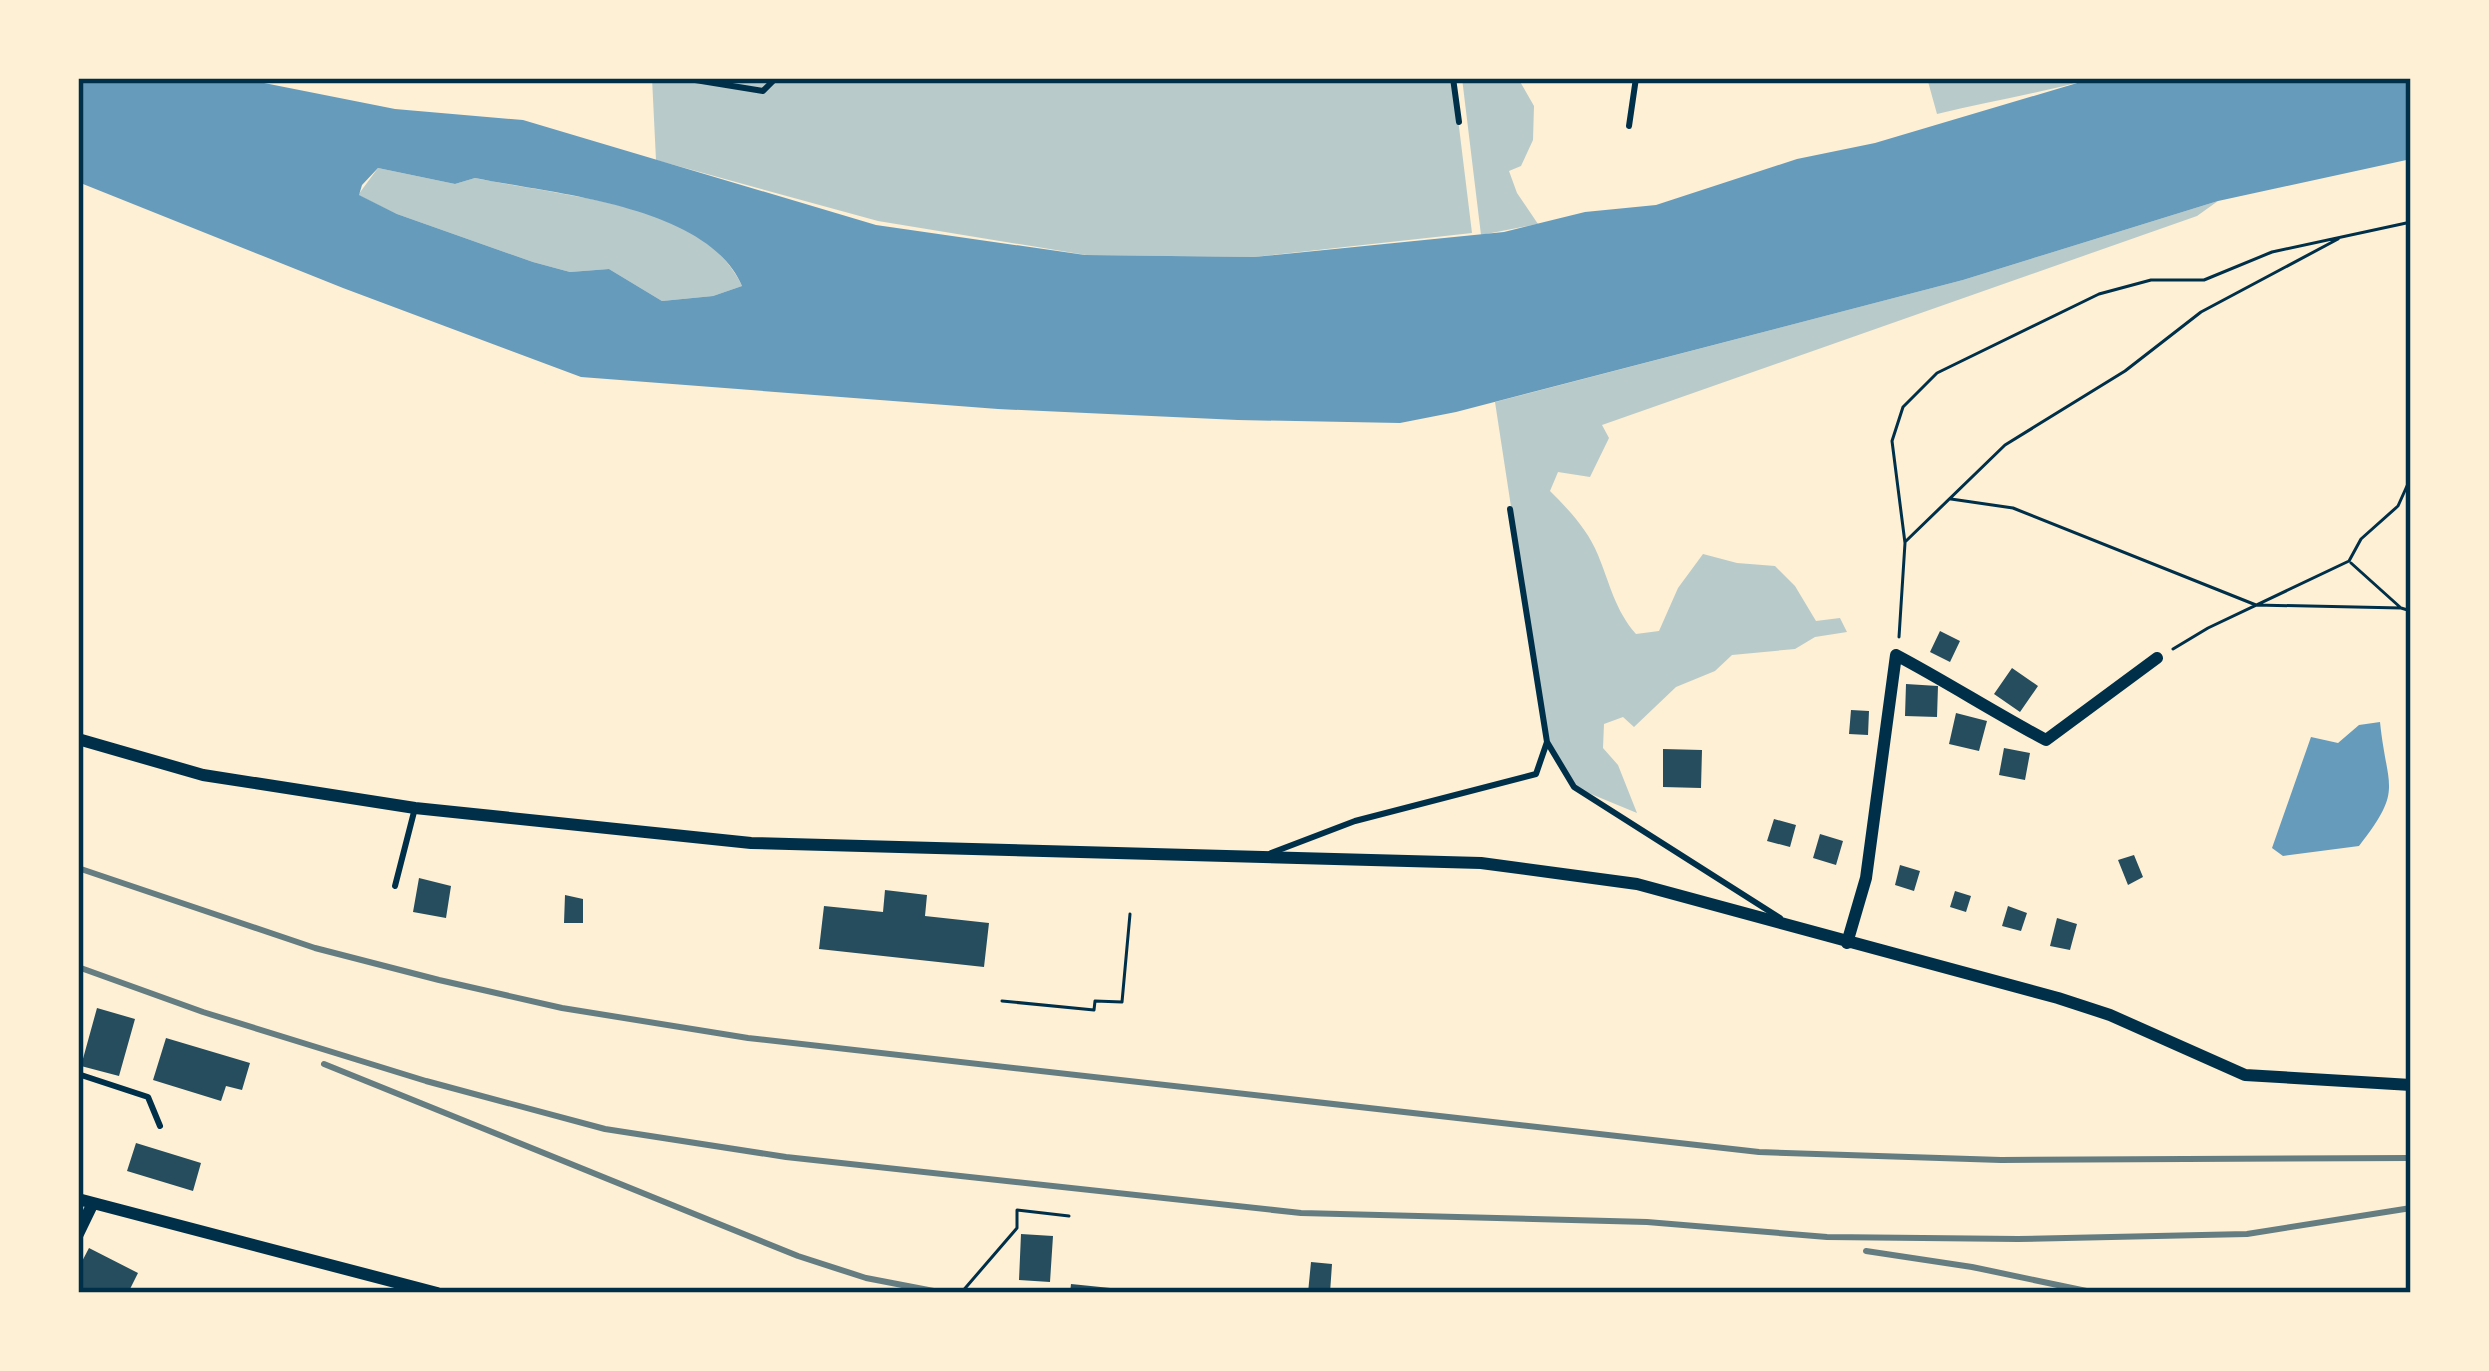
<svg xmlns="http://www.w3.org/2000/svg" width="2489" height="1371" font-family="'PT Serif',serif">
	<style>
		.green { fill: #b9caca }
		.water { fill: #669bbc; fill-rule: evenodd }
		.building { fill: #264d5e }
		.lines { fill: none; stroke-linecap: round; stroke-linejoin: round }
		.path { stroke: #003049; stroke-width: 3 }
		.service { stroke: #003049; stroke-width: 6 }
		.minor { stroke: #003049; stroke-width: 12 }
		.rail { stroke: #657d81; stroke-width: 6 }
		.neatline { fill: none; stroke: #003049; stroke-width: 4.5 }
	</style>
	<rect width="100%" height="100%" fill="#fdf0d5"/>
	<path class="green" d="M652 78H1453L1472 233 1254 257 1086 255 878 221 656 160Z
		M1462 78H1518L1534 106 1533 140 1521 166 1509 171 1517 193 1538 224 1481 235Z
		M1927 78H2094C2041 93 1990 101 1937 114Z
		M378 168 455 184 475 178C543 192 632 200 693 231 711 241 734 268 742 286L713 296 662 301 609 269 570 272 533 262 397 214 358 195Z
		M2218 201 2197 216 1602 425 1609 438 1590 477 1558 472 1550 491C1569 510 1588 530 1598 555 1610 584 1615 610 1636 634L1659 631 1678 588 1703 554 1737 563 1775 566 1795 586 1816 621 1840 618 1847 632 1815 637 1795 649 1732 655 1715 671 1676 687 1634 727 1623 717 1604 724 1603 748 1618 765 1637 813 1574 787 1547 742 1495 402 1963 280Z"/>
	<path class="water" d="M78 78H239L395 109 523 120 876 225 1085 255 1254 257 1504 232 1585 212 1656 205 1797 159 1875 143 2094 78H2411V159L2218 201 1963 280 1456 412 1400 423 1238 420 998 409 581 377 343 288 78 182ZM378 168 455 184 475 178C553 194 708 205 742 286L713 296 662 301 609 269 570 272 533 262 397 214 359 195 362 185Z
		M2380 722C2387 790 2404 788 2359 846L2283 856 2272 848 2311 737 2338 743 2359 725Z"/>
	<path class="building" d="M1940 631 1960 641 1950 662 1930 652Z
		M2012 668 2038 686 2020 712 1994 694Z
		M1906 684 1938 686 1937 717 1905 716Z
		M1851 710 1869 711 1868 735 1849 734Z
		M1956 713 1987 721 1979 751 1949 744Z
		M2004 748 2030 753 2025 780 1999 775Z
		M1663 749 1702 750 1701 788 1663 787Z
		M1774 819 1796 825 1790 847 1767 841Z
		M1820 834 1843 841 1836 865 1813 858Z
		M2134 855 2143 877 2128 885 2118 860Z
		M1900 865 1920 871 1914 891 1895 885Z
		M419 878 451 886 446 918 413 912Z
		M885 890 927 895 925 916 989 923 984 967 819 949 824 906 883 912Z
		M1955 891 1971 896 1966 912 1950 907Z
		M565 895 583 899V923H564Z
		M2008 906 2027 913 2021 931 2002 926Z
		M2057 918 2077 924 2070 950 2050 946Z
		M97 1008 135 1019 119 1076 81 1066Z
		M166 1038 250 1063 242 1090 226 1086 221 1101 153 1080Z
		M136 1143 201 1163 193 1191 127 1171Z
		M1021 1234 1053 1236 1050 1282 1019 1280Z
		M89 1248 138 1273 128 1293H78V1269Z
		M1311 1262 1332 1264 1330 1293H1308Z
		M1071 1284 1130 1290V1293H1070Z"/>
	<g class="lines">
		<path class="path" d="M1951 499 2013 508 2256 605 2401 608
			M1906 541 2005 445 2125 371 2201 312 2338 239
			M2351 563 2401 608 2411 611
			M1899 637 1905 543 1892 441 1903 407 1937 373 2099 294 2151 280H2204L2272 252 2411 222
			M2173 649 2208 628 2349 561 2361 539 2398 506 2411 477
			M1002 1001 1094 1010 1095 1001 1122 1002 1130 914
			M961 1293 1017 1228V1210L1069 1216"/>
		<path class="service" d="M683 78 763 91 776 78
			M1453 78 1459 122
			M1629 126 1636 78
			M1547 742 1574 787 1780 918
			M1271 853 1355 821 1536 774 1547 742 1510 509
			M395 886 415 808
			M78 1074 148 1097 160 1126"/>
		<path class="minor" d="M78 739 203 775 415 808 751 843 1481 863 1637 884 2058 998 2110 1015 2245 1075 2411 1085
			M1847 943 1866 878 1896 655C1947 682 1995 713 2046 740L2157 658
			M78 1199 437 1293
			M78 1234 93 1203"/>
		<path class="rail" d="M78 868 315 948 439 980 562 1008 748 1038 1759 1152 2001 1160 2411 1158
			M78 967 203 1012 426 1081 605 1129 786 1157 1301 1213 1647 1222 1827 1237 2018 1239 2247 1234 2411 1208
			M324 1064 798 1256 866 1278 944 1293
			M1866 1251 1972 1267 2096 1293"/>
	</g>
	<rect width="2489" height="1371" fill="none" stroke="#fdf0d5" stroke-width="162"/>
	<rect x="81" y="81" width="2327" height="1209" class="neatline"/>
</svg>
